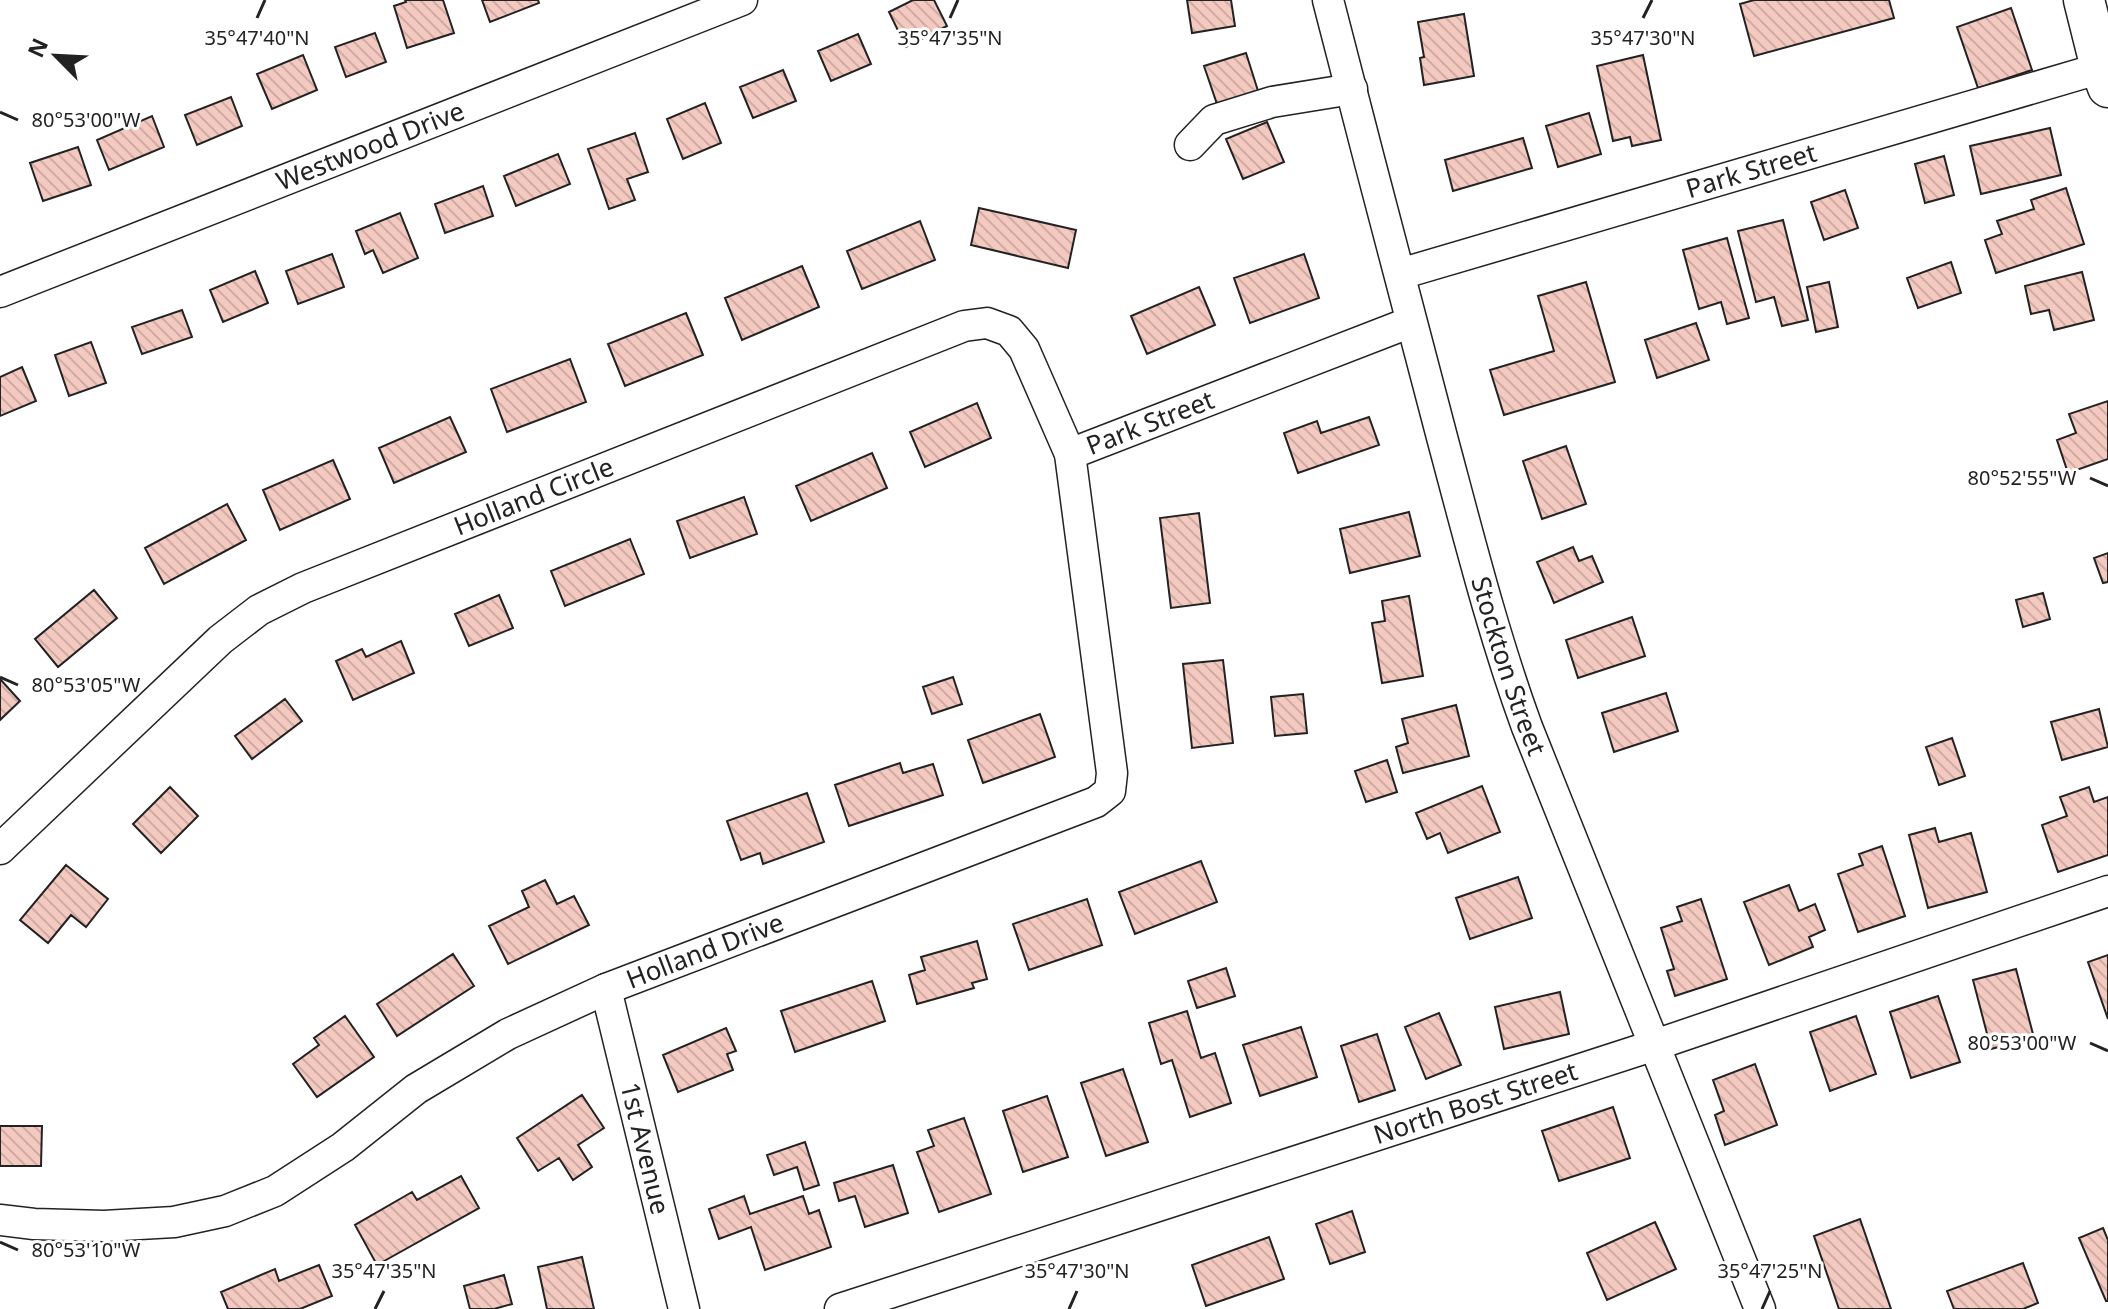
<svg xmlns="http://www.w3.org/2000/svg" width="2108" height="1309" font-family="'Noto Sans',sans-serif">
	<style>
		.building { fill: url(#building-back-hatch); stroke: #222; stroke-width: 2 }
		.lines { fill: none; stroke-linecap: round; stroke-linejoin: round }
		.minor-casing { stroke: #222; stroke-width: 33 }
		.major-casing { stroke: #222; stroke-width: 43 }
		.minor { stroke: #fff; stroke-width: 30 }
		.major { stroke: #fff; stroke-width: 40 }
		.ticks { fill: none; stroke: #222; stroke-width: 3 }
		.labels { text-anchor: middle; stroke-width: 6; stroke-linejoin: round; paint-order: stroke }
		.street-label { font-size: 26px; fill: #222; stroke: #fff }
		.ticks-label { font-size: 20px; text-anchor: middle; fill: #222; stroke: #fff; stroke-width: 6; stroke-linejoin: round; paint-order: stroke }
	</style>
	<defs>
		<pattern id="building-back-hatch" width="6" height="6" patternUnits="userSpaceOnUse" patternTransform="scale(2)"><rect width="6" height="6" fill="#f3c9c0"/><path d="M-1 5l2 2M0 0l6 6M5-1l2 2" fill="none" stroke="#d0aca5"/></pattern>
	</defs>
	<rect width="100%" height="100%" fill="#fff"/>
	<path class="building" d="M405 0H443L454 33 407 48 394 6 406 2Z
		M482 0H538L539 3 490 22Z
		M913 0H934L947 26 906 47 889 12Z
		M1187 0H1231L1235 26 1192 33Z
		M1754 0H1889L1894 18 1754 56 1740 4Z
		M2011 8 2032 70 1978 88 1957 27Z
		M1464 14 1474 76 1424 85 1420 58 1424 57 1418 22Z
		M375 33 386 62 346 77 335 47Z
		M858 34 871 64 831 81 818 51Z
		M1246 53 1259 94 1218 107 1204 66Z
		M303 55 317 90 272 109 257 74Z
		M1643 55 1661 140 1632 146 1630 137 1613 141 1597 66Z
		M783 70 796 101 753 118 740 87Z
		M231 97 242 126 197 145 185 115Z
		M705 103 721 143 683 159 667 119Z
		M1589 113 1601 154 1558 167 1546 126Z
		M152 116 164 147 109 170 97 140Z
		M1267 122 1284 162 1243 179 1226 139Z
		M2050 128 2061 175 1981 194 1970 146Z
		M635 133 648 172 627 179 635 200 609 209 588 149Z
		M1523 138 1532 168 1453 191 1445 160Z
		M78 147 91 185 43 201 30 163Z
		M558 154 570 184 516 206 504 176Z
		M1944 156 1954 195 1925 203 1915 164Z
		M483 186 493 216 445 233 435 204Z
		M2066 188 2084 244 1996 273 1985 240 2002 234 1997 221 2034 209 2031 200Z
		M1845 190 1858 228 1824 240 1811 202Z
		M979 208 1076 230 1068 268 971 245Z
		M400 213 418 258 383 273 373 250 365 254 356 231Z
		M1783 220 1808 320 1782 326 1774 297 1756 302 1738 231Z
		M920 221 935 260 862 289 847 251Z
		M1727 238 1749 318 1727 324 1721 302 1699 309 1683 250Z
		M332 254 344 287 298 304 286 271Z
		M1304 254 1319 298 1250 323 1234 278Z
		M1951 262 1961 293 1918 308 1907 278Z
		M802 266 819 307 742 340 725 298Z
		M255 271 268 303 223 322 210 290Z
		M2082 272 2094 320 2054 330 2049 310 2031 314 2025 286Z
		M1586 282 1615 382 1504 415 1490 370 1554 351 1538 296Z
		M1829 282 1838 327 1816 332 1807 287Z
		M1199 287 1215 325 1147 354 1131 316Z
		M182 310 192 337 142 354 132 327Z
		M686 313 703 355 625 386 608 344Z
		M1696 323 1709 360 1657 378 1645 340Z
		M91 342 106 383 69 396 55 355Z
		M570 359 586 402 507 432 491 389Z
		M22 367 36 401 0 416V377Z
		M2108 401V459L2068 473 2057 440 2076 433 2069 414Z
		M977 403 991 438 925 467 910 432Z
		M450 417 466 452 394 483 379 448Z
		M1369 417 1379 445 1298 473 1284 433 1317 421 1321 433Z
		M1566 446 1586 504 1542 519 1523 461Z
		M872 453 887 488 811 521 796 486Z
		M333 460 350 499 280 530 263 490Z
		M744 497 757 534 690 558 677 521Z
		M227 504 246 540 164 584 145 548Z
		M1409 512 1420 556 1350 573 1340 529Z
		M1199 513 1210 603 1171 608 1160 518Z
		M630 539 644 574 565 606 551 571Z
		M1573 547 1579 561 1592 556 1603 582 1554 603 1537 562Z
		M2108 553V582L2103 583 2094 558Z
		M94 590 117 618 58 667 35 639Z
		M2043 593 2050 619 2023 627 2016 600Z
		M499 595 513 628 469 646 455 614Z
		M1409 596 1423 676 1382 683 1372 623 1385 621 1382 601Z
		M1632 617 1645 656 1578 678 1566 640Z
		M401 641 414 673 353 700 336 661 362 649 366 657Z
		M1223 660 1233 743 1192 748 1183 664Z
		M953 677 962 704 932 714 923 687Z
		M0 679 20 701 0 720Z
		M1666 693 1678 731 1614 752 1602 713Z
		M1303 694 1307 733 1275 736 1271 697Z
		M285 699 302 721 252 759 235 736Z
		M1456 705 1469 756 1403 773 1396 747 1408 743 1402 719Z
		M2099 709 2108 747 2062 760 2051 722Z
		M1040 714 1055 757 983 783 968 740Z
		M1952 738 1965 776 1939 785 1926 747Z
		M1387 760 1397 792 1366 802 1355 771Z
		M900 763 903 773 933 764 943 795 849 826 835 785Z
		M1482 786 1500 832 1448 853 1440 833 1427 839 1416 813Z
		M170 787 198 816 161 853 133 824Z
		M2089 787 2094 802 2108 797V855L2058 872 2042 825 2067 816 2060 797Z
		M807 793 824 842 763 864 760 853 741 860 727 821Z
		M1935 828 1939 842 1971 833 1987 892 1928 908 1909 835Z
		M1882 846 1905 916 1858 932 1838 874 1863 865 1859 854Z
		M1201 861 1217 902 1135 934 1119 892Z
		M66 865 108 899 86 927 71 915 48 943 20 920Z
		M1518 877 1532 918 1470 939 1456 898Z
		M545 880 557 904 574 896 589 925 508 964 489 926 529 907 522 891Z
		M1789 885 1799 911 1815 904 1825 930 1809 937 1813 947 1769 965 1744 902Z
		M1087 899 1102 945 1029 970 1013 924Z
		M1701 899 1727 979 1675 996 1667 971 1674 969 1661 928 1682 921 1677 907Z
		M977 941 987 979 972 983 974 988 917 1004 909 975 925 970 921 957Z
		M453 954 474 986 397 1036 377 1004Z
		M2108 955V1019L2088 962Z
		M1226 968 1235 996 1197 1008 1188 981Z
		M2016 969 2034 1038 1991 1049 1973 980Z
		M872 981 885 1021 795 1052 781 1011Z
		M1560 992 1569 1034 1504 1049 1495 1007Z
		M1938 996 1960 1062 1911 1078 1890 1012Z
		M1187 1011 1201 1058 1215 1053 1231 1103 1190 1117 1172 1060 1161 1064 1149 1023Z
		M1439 1013 1461 1065 1426 1079 1405 1027Z
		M345 1016 374 1057 317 1097 293 1064 319 1045 314 1038Z
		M1856 1016 1876 1074 1830 1091 1810 1032Z
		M1301 1027 1317 1077 1260 1096 1243 1045Z
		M726 1028 736 1051 727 1054 733 1070 678 1092 663 1055Z
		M1377 1034 1395 1090 1359 1102 1341 1046Z
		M1755 1064 1777 1125 1725 1145 1715 1115 1724 1111 1713 1080Z
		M1123 1069 1148 1142 1106 1156 1081 1083Z
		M582 1095 604 1128 578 1145 592 1167 573 1180 559 1158 538 1171 517 1138Z
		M1047 1096 1068 1157 1023 1172 1003 1111Z
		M1613 1107 1630 1158 1559 1181 1542 1131Z
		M964 1118 991 1194 939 1212 917 1152 934 1146 928 1130Z
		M0 1126H42L41 1166H0Z
		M805 1142 819 1185 804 1190 797 1167 774 1175 767 1155Z
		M893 1165 908 1213 865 1227 855 1196 839 1201 834 1183Z
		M461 1176 479 1208 377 1265 355 1225 412 1192 417 1200Z
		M744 1196 750 1214 803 1196 809 1214 819 1210 831 1247 765 1270 751 1227 719 1239 709 1209Z
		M1352 1211 1365 1252 1330 1264 1316 1224Z
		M1860 1219 1891 1309H1839L1814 1236Z
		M1655 1222 1676 1269 1607 1300 1587 1253Z
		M2103 1228 2108 1240V1301H2106L2079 1238Z
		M1269 1237 1284 1279 1206 1306 1192 1265Z
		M582 1257 594 1309H547L538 1267Z
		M2023 1263 2038 1303 2023 1309H1954L1947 1291Z
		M319 1265 332 1296 300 1309H228L221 1292 275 1269 279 1281Z
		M504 1275 512 1304 494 1309H470L464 1286Z"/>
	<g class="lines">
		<defs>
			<g id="minor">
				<path id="s1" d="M1328 0C1366 147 1404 295 1443 441 1469 538 1493 634 1527 727L1760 1309"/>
				<path d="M1190 145 1214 120 1272 102 1352 89"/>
				<path id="s2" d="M1400 274 2101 68"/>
				<path id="s3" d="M0 292 742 0"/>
				<path id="s4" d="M1070 454 1411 322"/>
				<path id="s5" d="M0 849 220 640 259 610 303 588 964 326 987 323 1009 331 1024 349 1070 454 1112 773 1110 791 1096 802 606 989 508 1034 416 1089 343 1147 275 1191 225 1211 174 1222 104 1226 34 1224 0 1220"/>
				<path id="s6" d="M606 989 684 1309"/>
				<path id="s7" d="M840 1309 1655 1045 2108 891"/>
			</g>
			<path id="major" d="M2084 0 2101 68 2108 87"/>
		</defs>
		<use href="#minor" class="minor-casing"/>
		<use href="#major" class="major-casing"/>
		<use href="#minor" class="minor"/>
		<use href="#major" class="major"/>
	</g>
	<path class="ticks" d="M257 18 265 0M950 18 958 0M1643 18 1652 0M0 112 18 120M2090 478 2108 486M0 677 18 685M2090 1043 2108 1051M0 1242 18 1250M375 1309 384 1291M1069 1309 1077 1291M1762 1309 1770 1291"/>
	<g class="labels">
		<g class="street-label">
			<text dy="9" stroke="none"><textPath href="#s3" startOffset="398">Westwood Drive</textPath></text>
			<text dy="9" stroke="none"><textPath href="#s2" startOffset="366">Park Street</textPath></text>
			<text dy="9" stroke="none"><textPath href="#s4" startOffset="86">Park Street</textPath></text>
			<text dy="9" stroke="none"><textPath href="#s5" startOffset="650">Holland Circle</textPath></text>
			<text dy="9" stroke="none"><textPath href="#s1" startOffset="690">Stockton Street</textPath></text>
			<text transform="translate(705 951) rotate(-21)" y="9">Holland Drive</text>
			<text dy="9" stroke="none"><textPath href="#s7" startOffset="668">North Bost Street</textPath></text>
			<text dy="9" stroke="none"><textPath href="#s6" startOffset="164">1st Avenue</textPath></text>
		</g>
	</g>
	<g class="ticks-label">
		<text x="257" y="45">35°47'40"N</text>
		<text x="950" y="45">35°47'35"N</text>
		<text x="1643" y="45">35°47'30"N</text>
		<text x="86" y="127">80°53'00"W</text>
		<text x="2022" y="485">80°52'55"W</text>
		<text x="86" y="692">80°53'05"W</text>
		<text x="2022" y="1050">80°53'00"W</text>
		<text x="86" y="1257">80°53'10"W</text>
		<text x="384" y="1278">35°47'35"N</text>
		<text x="1077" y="1278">35°47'30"N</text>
		<text x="1770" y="1278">35°47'25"N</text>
	</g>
	<g transform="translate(56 56) rotate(294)" stroke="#ffffff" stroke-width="6" paint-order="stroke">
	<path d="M0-6L14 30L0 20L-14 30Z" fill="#222222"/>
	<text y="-12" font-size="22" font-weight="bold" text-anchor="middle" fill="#222222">N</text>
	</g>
</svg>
